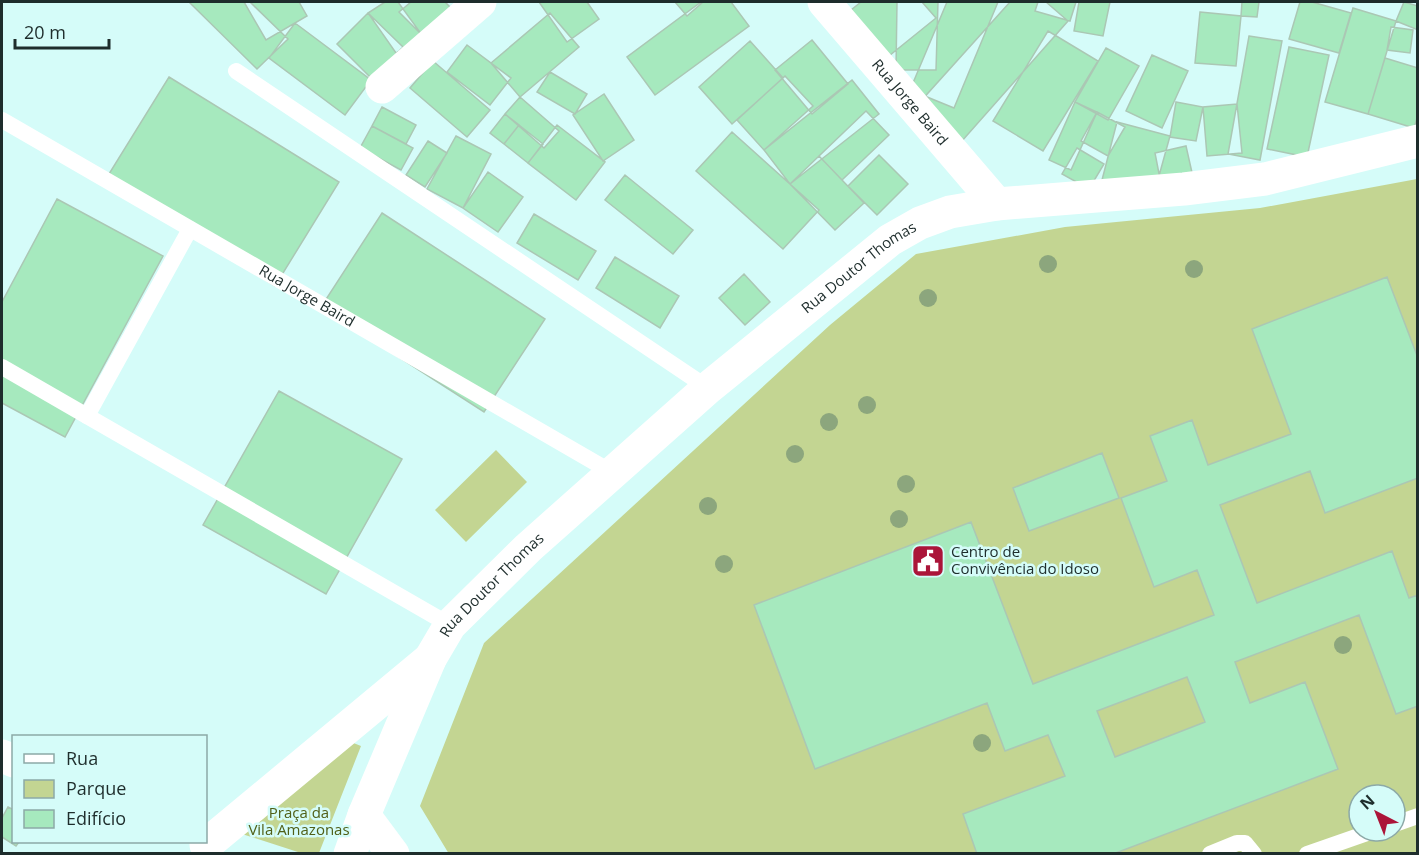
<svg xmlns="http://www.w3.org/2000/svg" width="1419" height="855" font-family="'Open Sans',sans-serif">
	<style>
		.green { fill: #c3d592; fill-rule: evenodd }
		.building { fill: #a6e9be; stroke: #abc7b4; stroke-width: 1.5; fill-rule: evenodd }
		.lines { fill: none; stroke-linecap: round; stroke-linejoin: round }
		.service { stroke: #fff; stroke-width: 16 }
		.minor { stroke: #fff; stroke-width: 33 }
		.tertiary { stroke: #fff; stroke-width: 33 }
		.tree { fill: #8ca67d }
		.labels { text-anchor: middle; stroke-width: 5; stroke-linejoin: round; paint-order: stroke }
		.street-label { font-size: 15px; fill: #1e2d2c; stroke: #d5fcf9 }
		.poi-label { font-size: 15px; fill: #1e2d2c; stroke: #d5fcf9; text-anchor: start }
		.park-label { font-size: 15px; fill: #505f17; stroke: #d5fcf9 }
	</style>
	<rect width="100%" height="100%" fill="#d5fcf9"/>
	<path class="green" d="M1417 179V853L449 854 420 806 484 643 830 325 916 254 1065 227 1260 208ZM1359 795H1395V831H1359Z
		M496 450 527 482 466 542 435 510Z
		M346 740 361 746 319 853H301L242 834Z"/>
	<path class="building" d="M189 2H250L288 39 257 69Z
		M244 2H299L307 16 266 40Z
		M385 2H398L422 35 396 53 368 13Z
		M411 2H445L451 8 422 35 399 12Z
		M539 2H587L599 19 567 42Z
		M675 2H703L687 16Z
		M701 2H731L749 26 655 95 627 57Z
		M861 2H922L936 18 879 64 841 18Z
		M897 2H938L936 70H896Z
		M947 2H998L954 108 910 90Z
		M1010 2H1046L1068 21 954 150 911 112Z
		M1038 2H1076L1070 21 1035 11Z
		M1079 2H1110L1103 36 1074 31Z
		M1242 2H1259L1257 17 1241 16Z
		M1300 2H1312L1351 13 1339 53 1289 39Z
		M1404 2 1418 6V30L1396 21Z
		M1353 8 1396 21 1368 114 1325 102Z
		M1200 12 1241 16 1236 66 1195 63Z
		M368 13 403 47 372 79 337 44Z
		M550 13 579 47 520 97 491 63Z
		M295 23 371 80 345 115 269 58Z
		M1391 27 1413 30 1410 53 1387 50Z
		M1048 31 1098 61 1043 151 993 121Z
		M1249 36 1282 41 1260 160 1228 154Z
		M812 40 848 84 812 114 775 70Z
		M750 41 783 78 732 124 699 87Z
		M467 45 511 78 490 105 447 72Z
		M1289 47 1329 55 1307 157 1267 149Z
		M1106 48 1139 66 1108 120 1075 102Z
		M1152 55 1188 71 1162 128 1126 111Z
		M1385 58 1418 68V115L1414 128 1368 114Z
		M433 61 490 110 467 137 410 88Z
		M550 72 587 94 575 114 537 92Z
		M785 76 813 106 764 150 737 120Z
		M169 77 339 182 275 286 104 182Z
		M852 80 879 114 790 184 764 150Z
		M604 94 634 140 603 161 573 115Z
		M520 97 559 131 544 148 505 114Z
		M1075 102 1097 112 1071 170 1049 160Z
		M1176 102 1203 107 1196 141 1170 137Z
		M1237 104 1242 153 1207 156 1203 107Z
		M382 107 416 125 406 144 372 126Z
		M866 111 889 135 842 180 819 156Z
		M1097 112 1125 127 1108 156 1081 141Z
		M505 114 519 125 504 144 490 133Z
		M1117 122 1170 136 1154 194 1102 180Z
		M519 125 543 144 528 163 504 144Z
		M557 125 605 162 576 200 528 163Z
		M372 126 413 148 401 170 360 148Z
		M732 132 819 210 783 249 696 171Z
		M456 136 491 154 463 208 427 189Z
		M428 141 447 153 425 187 406 175Z
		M1186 146 1193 177 1161 184 1155 153Z
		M1077 148 1104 164 1089 189 1062 174Z
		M879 155 908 184 877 215 848 186Z
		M819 156 864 203 835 230 790 184Z
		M488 172 523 197 498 232 463 208Z
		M625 175 693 230 673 254 605 200Z
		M57 199 163 256 65 437 2 403V302Z
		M382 213 545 319 484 412 321 307Z
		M534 214 596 251 578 280 517 243Z
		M615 257 679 296 660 328 596 288Z
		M744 274 770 302 745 325 719 298Z
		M1387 277 1418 358V478L1325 513 1310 471 1220 505 1257 603 1392 551 1409 598 1418 595V706L1396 714 1359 615 1235 662 1250 703 1305 682 1338 769 1113 854H977L963 814 1065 776 1048 735 1005 751 987 703 815 769 754 605 971 522 1033 684 1214 615 1197 570 1154 587 1121 498 1167 481 1150 436 1192 420 1208 465 1291 434 1252 329ZM1187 677 1205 722 1115 757 1097 711Z
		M279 391 402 459 326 594 203 525Z
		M1102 453 1119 498 1029 531 1013 488Z
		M8 807 14 810V842H19L16 846 2 837V818Z"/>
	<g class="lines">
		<g class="service">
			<path d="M236 71 708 388"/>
			<path id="s1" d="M2 120 613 473"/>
			<path d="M190 229 87 416 450 625"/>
			<path d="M2 367 87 416"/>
			<path d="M1395 824 1418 816"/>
			<path d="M1210 854 1237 843H1245L1254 854"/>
			<path d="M1307 854 1373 831"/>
		</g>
		<g class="minor">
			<path id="s2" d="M824 2 997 204"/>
			<path d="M382 87 480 2"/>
			<path d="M2 756 14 761"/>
			<path d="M364 815 393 854"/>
			<path d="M206 845 430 659"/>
		</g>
		<path class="tertiary" id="s3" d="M350 854 364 815 430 659 450 625 528 548 708 388 890 240 920 223 950 212 997 204 1184 189 1265 179 1418 141"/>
	</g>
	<g class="tree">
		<circle cx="1048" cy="264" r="9"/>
		<circle cx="1194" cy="269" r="9"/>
		<circle cx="928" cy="298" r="9"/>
		<circle cx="867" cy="405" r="9"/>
		<circle cx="829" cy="422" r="9"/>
		<circle cx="795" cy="454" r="9"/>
		<circle cx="906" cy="484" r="9"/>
		<circle cx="708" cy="506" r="9"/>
		<circle cx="899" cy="519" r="9"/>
		<circle cx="724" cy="564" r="9"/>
		<circle cx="1343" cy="645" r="9"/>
		<circle cx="982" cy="743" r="9"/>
	</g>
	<defs>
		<symbol id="civic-square" viewBox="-11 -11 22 22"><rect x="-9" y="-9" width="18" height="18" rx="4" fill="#ab1539" stroke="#d5fcf9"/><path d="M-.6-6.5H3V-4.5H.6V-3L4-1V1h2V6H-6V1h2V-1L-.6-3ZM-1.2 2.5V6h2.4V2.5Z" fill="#fff"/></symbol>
	</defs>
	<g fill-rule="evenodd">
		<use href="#civic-square" x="909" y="542" width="38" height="38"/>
	</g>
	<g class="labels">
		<g class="street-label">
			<text dy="5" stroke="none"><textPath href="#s2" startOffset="132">Rua Jorge Baird</textPath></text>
			<text dy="5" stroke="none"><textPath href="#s3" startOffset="794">Rua Doutor Thomas</textPath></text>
			<text dy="5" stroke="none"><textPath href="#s1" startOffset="352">Rua Jorge Baird</textPath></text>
			<text dy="5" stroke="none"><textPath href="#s3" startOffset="308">Rua Doutor Thomas</textPath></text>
		</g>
		<g class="poi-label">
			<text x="951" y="557">Centro de<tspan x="951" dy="17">Convivência do Idoso</tspan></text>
		</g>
		<g class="park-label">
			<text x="299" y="818">Praça da<tspan x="299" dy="17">Vila Amazonas</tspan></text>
		</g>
	</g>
	<rect width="1419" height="855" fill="none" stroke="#1e2d2c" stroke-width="6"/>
	<rect x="12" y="735" width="195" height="108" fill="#d5fcf9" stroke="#8ca9a7" stroke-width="1.5"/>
	<rect x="24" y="754" width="30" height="9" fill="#ffffff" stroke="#8ca9a7" stroke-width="1.5"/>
	<text x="66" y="765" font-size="18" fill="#1e2d2c">Rua</text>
	<rect x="24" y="780" width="30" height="18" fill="#c3d592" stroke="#8ca9a7" stroke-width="1.5"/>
	<text x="66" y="795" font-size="18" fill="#1e2d2c">Parque</text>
	<rect x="24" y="810" width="30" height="18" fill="#a6e9be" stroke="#8ca9a7" stroke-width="1.5"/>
	<text x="66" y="825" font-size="18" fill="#1e2d2c">Edifício</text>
	<g transform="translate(1377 813) rotate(318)"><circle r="28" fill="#d5fcf9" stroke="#8ca9a7" stroke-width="1.5"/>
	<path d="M0-4.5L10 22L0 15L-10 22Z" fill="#ab1539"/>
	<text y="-9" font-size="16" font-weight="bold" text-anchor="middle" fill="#1e2d2c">N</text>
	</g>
	<path d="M15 39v9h94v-9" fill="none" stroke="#1e2d2c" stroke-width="3"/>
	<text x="24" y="39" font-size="18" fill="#1e2d2c" stroke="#d5fcf9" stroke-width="4.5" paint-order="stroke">20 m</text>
</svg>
